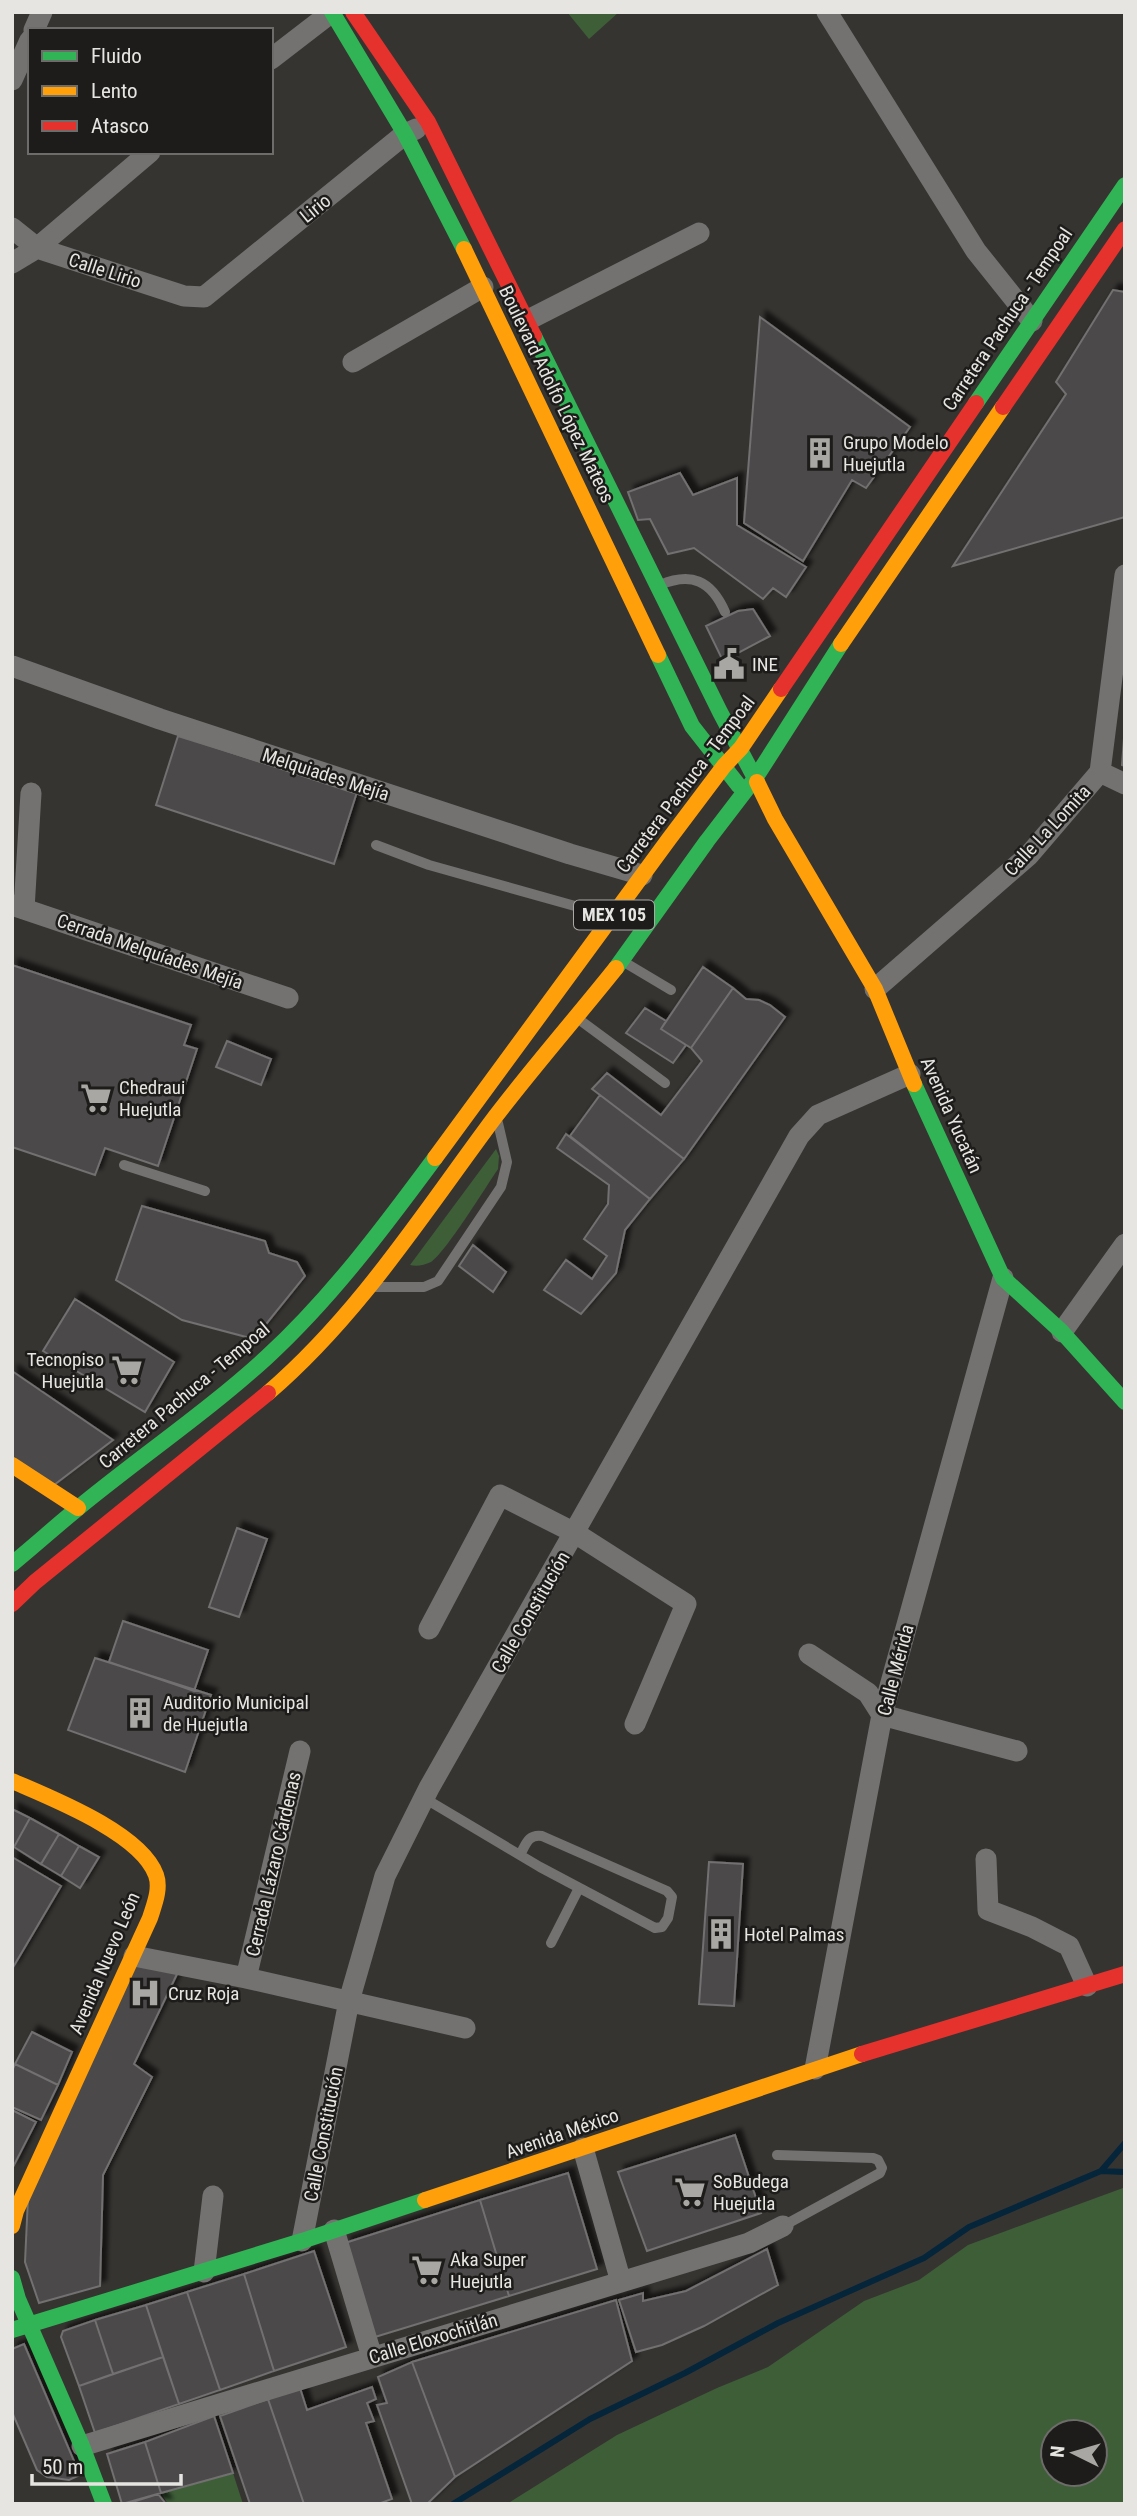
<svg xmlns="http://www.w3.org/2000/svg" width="1137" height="2516" font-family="'Roboto Condensed',sans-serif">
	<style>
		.green { fill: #3e5e38; fill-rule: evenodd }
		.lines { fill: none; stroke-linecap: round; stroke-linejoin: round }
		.stream { stroke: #05253b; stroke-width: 6 }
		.building { fill: #4b4949; stroke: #727070; stroke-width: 2; filter: url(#shadow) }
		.lane { stroke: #737271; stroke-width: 10 }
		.street { stroke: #737271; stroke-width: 21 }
		.fast { stroke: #30b455; stroke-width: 16 }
		.slow { stroke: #ff9f0a; stroke-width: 16 }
		.jam { stroke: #e5322d; stroke-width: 16 }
		.labels { text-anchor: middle; stroke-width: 5; stroke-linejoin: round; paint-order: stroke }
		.shield { fill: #1d1c1a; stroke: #aaa9a6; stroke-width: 2 }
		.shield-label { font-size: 18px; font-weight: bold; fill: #e6e5e2 }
		.street-label { font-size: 19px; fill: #e6e5e2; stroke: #1d1c1a }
		.poi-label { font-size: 19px; fill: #e6e5e2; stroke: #1d1c1a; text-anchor: start }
	</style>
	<defs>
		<filter id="shadow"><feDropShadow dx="6" dy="-6" stdDeviation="2" flood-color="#0009"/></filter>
	</defs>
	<rect width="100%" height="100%" fill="#363431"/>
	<path class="green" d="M567 12H619L589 39Z
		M496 1149 499 1156 498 1169C485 1188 446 1252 431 1262 424 1265 417 1267 410 1265Z
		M1123 2188 1125 2504H507L617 2435 717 2388 768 2367 864 2301 919 2280 968 2245ZM1053 2432H1095V2474H1053Z
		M233 2473 243 2504H168L161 2493Z"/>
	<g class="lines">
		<path class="stream" d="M1101 2171 1125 2172
			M453 2504 590 2419 685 2373 778 2323 924 2258 969 2227 1101 2171 1125 2143"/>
	</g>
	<path class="building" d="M1113 290 1125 292V517L953 566 1066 394 1056 382Z
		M760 317 910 427 866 488 852 480 803 561 744 523Z
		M680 473 693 495 737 478V525L806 567 786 597 773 588 763 599 694 548 668 554 650 519 638 520 628 492Z
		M753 609 770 636 723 661 706 626 738 611Z
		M1125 725V766L1122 765Z
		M178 736 357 792 334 864 156 805Z
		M12 965 191 1025 184 1045 197 1049 158 1166 105 1148 95 1175 12 1147Z
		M703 967 733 988 691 1048 661 1029Z
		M733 988 746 999 759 1000 770 1005 785 1017 684 1159 592 1089 607 1073 661 1115 702 1061 691 1048Z
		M645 1008 666 1021 661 1029 686 1045 673 1063 626 1033Z
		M227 1041 271 1059 261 1085 216 1067Z
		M600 1095 684 1159 650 1199 570 1136Z
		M566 1134 650 1199 625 1230 616 1273 581 1314 544 1290 566 1260 592 1279 607 1256 584 1239 608 1204 609 1185 557 1148Z
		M142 1206 265 1241 269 1253 297 1262 305 1276 254 1339 182 1320 116 1280Z
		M473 1245 506 1272 493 1292 459 1266Z
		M75 1299 174 1362 145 1412 43 1351Z
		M12 1371 113 1440 54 1485 12 1457Z
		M237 1528 267 1539 239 1617 209 1607Z
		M123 1621 208 1650 194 1691 109 1662Z
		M95 1658 211 1695 185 1772 68 1730Z
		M12 1809 30 1818 14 1847 12 1846Z
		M30 1818 59 1834 41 1864 14 1847Z
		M59 1834 79 1846 61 1876 41 1864Z
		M79 1846 99 1857 80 1888 61 1876Z
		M12 1857 61 1886 12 1969Z
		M709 1862 743 1864 734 2006 699 2004Z
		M138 1959 178 1972 134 2064 152 2077 103 2175 100 2286 39 2303 25 2262 28 2198Z
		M32 2032 72 2052 58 2085 15 2064Z
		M15 2064 58 2085 41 2120 12 2107V2071Z
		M12 2110 36 2122 12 2169Z
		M735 2135 761 2213 647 2251 618 2172Z
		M568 2173 597 2269 509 2296 480 2200Z
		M480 2200 509 2296 375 2337 345 2243Z
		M767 2249 778 2285 704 2326 662 2345 636 2352 619 2300 643 2293V2301L686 2291Z
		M314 2251 346 2347 274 2371 244 2274Z
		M244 2274 274 2371 220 2390 187 2292Z
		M187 2292 220 2390 179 2404 146 2305Z
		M616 2300 632 2361 455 2477 412 2362Z
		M146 2305 163 2357 113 2374 95 2320Z
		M95 2320 113 2374 79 2386 61 2337 63 2331Z
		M24 2344 80 2475 69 2480 47 2477 37 2470 12 2412V2349Z
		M163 2357 179 2404 95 2433 79 2386Z
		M412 2362 455 2477 427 2504H412L377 2405 387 2403 378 2377Z
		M372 2387 376 2399 367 2403 374 2421 366 2423 392 2499 378 2504H304L268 2399 300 2388 307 2410Z
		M268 2399 304 2504H250L220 2416Z
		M214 2416 233 2473 161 2493 145 2442Z
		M145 2442 161 2493 122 2504 107 2454Z
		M158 2494 166 2504H126Z"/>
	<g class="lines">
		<path class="lane" d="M660 585C691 572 711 580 725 612
			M376 845 429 865 607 915
			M624 962 671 990
			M577 1018 665 1083
			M124 1165 205 1191
			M375 1287H424L438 1281 501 1187 507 1162 498 1123
			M424 1798 540 1867 655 1928 662 1927 668 1918 672 1897 667 1891 542 1836C528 1834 526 1844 520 1855
			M551 1943 579 1888
			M777 2155 873 2158 878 2160 882 2168 880 2173 783 2226"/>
		<path class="street" d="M827 12 976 251 1032 321
			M34 30 42 12
			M271 59 332 12
			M12 80 30 40
			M12 228 37 248 184 296 204 297 405 134 416 129
			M12 263 37 248 150 152
			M526 321 699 233
			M353 362 483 287
			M12 666 160 719 570 854 642 875
			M1100 772 1125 784
			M12 905 288 998
			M24 909 31 793
			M875 989 1029 855 1100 772 1125 575
			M1062 1332 1125 1244
			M429 1629 500 1495 575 1533 686 1604 635 1724
			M809 1654 868 1693 882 1715 1017 1751
			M986 1859 988 1910 1032 1927 1069 1946 1087 1986
			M134 1956 246 1978 465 2028
			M246 1978 300 1751
			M815 2069 882 1715 1003 1278
			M583 2148 621 2282
			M334 2230 372 2357
			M302 2241 349 2001 385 1876 429 1788 799 1136 818 1115 910 1074
			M204 2272 213 2196
			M82 2446 749 2243 783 2226"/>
		<path class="fast" d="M332 12 405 134 464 249
			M534 336 720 712 757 782
			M976 403 1125 185
			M658 655 692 726 739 786
			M616 968 707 841 756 777 841 644
			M914 1084 1003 1278 1062 1332 1125 1402
			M12 1564C34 1546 55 1527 77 1509 140 1457 207 1412 267 1357 331 1298 384 1227 435 1158
			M12 2278 18 2299 82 2446 104 2504
			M12 2330 302 2241 425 2200"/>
		<path class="slow" d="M464 249 658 655
			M841 644 1003 407
			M757 782 775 819 875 989 914 1084
			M435 1158 669 839 724 766 741 748 781 689
			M268 1393C359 1315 424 1212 495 1117 534 1066 576 1018 616 968
			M12 1465 78 1508
			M12 1781C51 1798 141 1833 156 1875 161 1889 154 1905 150 1918L16 2211 12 2226
			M425 2200 862 2054"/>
		<path class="jam" d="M353 12 428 122 534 336
			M1003 407 1125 229
			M781 689 976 403
			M12 1604 35 1582 268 1393
			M862 2054 1125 1974"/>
	</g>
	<defs>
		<symbol id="building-bare" viewBox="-9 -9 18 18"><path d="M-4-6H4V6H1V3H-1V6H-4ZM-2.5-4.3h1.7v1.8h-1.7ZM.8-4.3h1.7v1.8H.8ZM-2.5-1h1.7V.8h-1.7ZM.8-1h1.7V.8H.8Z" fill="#a8a7a4" stroke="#1d1c1a" stroke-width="2.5" paint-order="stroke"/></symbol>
		<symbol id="civic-bare" viewBox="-9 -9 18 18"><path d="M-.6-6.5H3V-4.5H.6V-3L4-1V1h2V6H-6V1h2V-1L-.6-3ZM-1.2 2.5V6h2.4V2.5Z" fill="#a8a7a4" stroke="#1d1c1a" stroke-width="2.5" paint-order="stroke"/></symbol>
		<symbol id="supermarket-bare" viewBox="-9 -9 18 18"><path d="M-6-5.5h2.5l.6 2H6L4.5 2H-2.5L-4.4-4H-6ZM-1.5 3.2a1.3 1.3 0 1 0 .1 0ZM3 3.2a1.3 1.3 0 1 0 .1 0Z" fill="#a8a7a4" stroke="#1d1c1a" stroke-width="2.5" paint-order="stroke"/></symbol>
		<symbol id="hospital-bare" viewBox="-9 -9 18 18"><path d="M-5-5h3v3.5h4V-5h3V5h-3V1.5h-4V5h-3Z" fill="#a8a7a4" stroke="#1d1c1a" stroke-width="2.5" paint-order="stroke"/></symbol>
	</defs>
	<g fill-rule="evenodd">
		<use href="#building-bare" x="798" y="431" width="44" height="44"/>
		<use href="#civic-bare" x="707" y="642" width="44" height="44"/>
		<use href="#supermarket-bare" x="74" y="1076" width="44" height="44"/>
		<use href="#supermarket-bare" x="105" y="1348" width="44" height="44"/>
		<use href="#building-bare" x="118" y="1691" width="44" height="44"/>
		<use href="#building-bare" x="699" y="1912" width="44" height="44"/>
		<use href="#hospital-bare" x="123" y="1971" width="44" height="44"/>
		<use href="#supermarket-bare" x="668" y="2170" width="44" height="44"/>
		<use href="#supermarket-bare" x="405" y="2248" width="44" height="44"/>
	</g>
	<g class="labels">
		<rect class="shield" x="574" y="900.5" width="80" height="29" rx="5"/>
		<g class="shield-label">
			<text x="614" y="921">MEX 105</text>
		</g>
		<g class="street-label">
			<text transform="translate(315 208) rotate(-39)" y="7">Lirio</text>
			<text transform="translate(105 270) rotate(18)" y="7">Calle Lirio</text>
			<text transform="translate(1007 319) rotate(-56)" y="7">Carretera Pachuca - Tempoal</text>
			<text transform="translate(557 394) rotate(64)" y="7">Boulevard Adolfo López Mateos</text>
			<text transform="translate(326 774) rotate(18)" y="7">Melquiades Mejía</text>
			<text transform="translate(685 784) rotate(-53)" y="7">Carretera Pachuca - Tempoal</text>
			<text transform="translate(1047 830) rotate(-47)" y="7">Calle La Lomita</text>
			<text transform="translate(150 951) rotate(19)" y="7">Cerrada Melquíades Mejía</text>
			<text transform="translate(952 1115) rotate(66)" y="7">Avenida Yucatán</text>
			<text transform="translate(184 1395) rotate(-40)" y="7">Carretera Pachuca - Tempoal</text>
			<text transform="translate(530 1612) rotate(-60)" y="7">Calle Constitución</text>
			<text transform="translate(895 1670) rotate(-75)" y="7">Calle Mérida</text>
			<text transform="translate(273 1864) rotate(-77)" y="7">Cerrada Lázaro Cárdenas</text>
			<text transform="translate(104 1963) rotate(-67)" y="7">Avenida Nuevo León</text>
			<text transform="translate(562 2133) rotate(-19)" y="7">Avenida México</text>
			<text transform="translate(323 2134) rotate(-79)" y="7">Calle Constitución</text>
			<text transform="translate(433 2338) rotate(-17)" y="7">Calle Eloxochitlán</text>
		</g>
		<g class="poi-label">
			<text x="843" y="449">Grupo Modelo<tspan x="843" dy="22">Huejutla</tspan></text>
			<text x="752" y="671">INE</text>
			<text x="119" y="1094">Chedraui<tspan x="119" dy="22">Huejutla</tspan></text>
			<text x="104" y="1366" text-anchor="end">Tecnopiso<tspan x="104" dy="22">Huejutla</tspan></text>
			<text x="163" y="1709">Auditorio Municipal<tspan x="163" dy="22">de Huejutla</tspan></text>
			<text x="744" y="1941">Hotel Palmas</text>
			<text x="168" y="2000">Cruz Roja</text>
			<text x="713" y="2188">SoBudega<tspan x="713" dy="22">Huejutla</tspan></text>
			<text x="450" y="2266">Aka Super<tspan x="450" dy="22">Huejutla</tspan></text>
		</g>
	</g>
	<rect width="1137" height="2516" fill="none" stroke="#e6e5e2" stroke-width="28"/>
	<rect x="28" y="28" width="245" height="126" fill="#1d1c1a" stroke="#6d6c6a" stroke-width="2"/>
	<rect x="42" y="51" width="35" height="10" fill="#30b455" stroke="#6d6c6a" stroke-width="2"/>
	<text x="91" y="63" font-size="21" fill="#e6e5e2">Fluido</text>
	<rect x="42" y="86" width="35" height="10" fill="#ff9f0a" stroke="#6d6c6a" stroke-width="2"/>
	<text x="91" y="98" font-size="21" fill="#e6e5e2">Lento</text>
	<rect x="42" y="121" width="35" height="10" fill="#e5322d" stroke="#6d6c6a" stroke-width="2"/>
	<text x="91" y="133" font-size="21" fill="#e6e5e2">Atasco</text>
	<g transform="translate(1074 2453) rotate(275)"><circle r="33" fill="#1d1c1a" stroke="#6d6c6a" stroke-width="2"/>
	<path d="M0-5L12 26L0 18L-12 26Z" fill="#a8a7a4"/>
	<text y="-10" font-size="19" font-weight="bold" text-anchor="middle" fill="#e6e5e2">N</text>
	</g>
	<path d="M32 2474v10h149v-10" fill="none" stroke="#e6e5e2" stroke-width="3.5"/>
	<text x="42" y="2474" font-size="21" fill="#e6e5e2" stroke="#1d1c1a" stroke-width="5" paint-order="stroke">50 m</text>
</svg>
